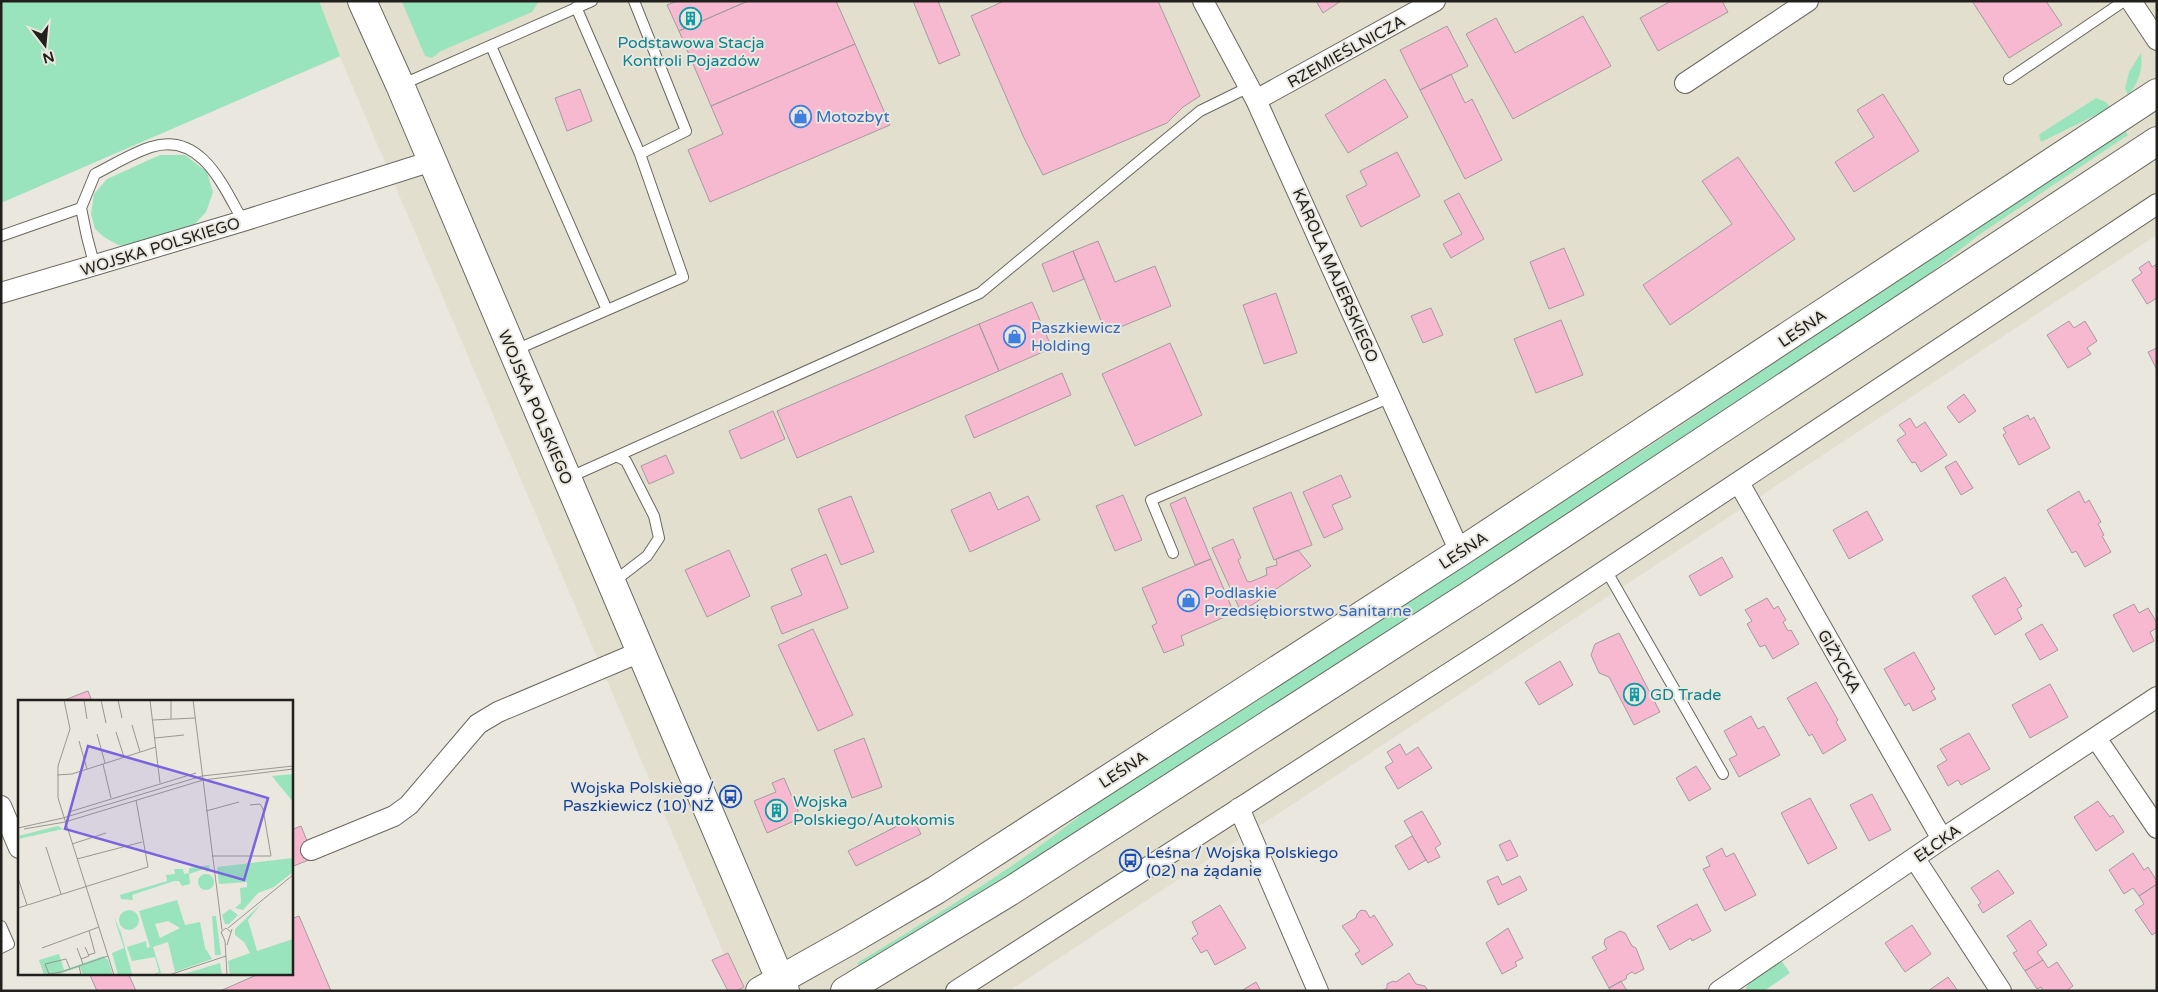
<svg xmlns="http://www.w3.org/2000/svg" width="2158" height="992" font-family="'Varela Round',sans-serif">
	<style>
		.built { fill: #e3dfce }
		.green { fill: #99e4bc }
		.building { fill: #f6b9d0; stroke: #a69b9f }
		.lines { fill: none; stroke-linecap: round; stroke-linejoin: round }
		.lane-casing { stroke: #6a685f; stroke-width: 12 }
		.street-casing { stroke: #6a685f; stroke-width: 22 }
		.secondary-casing { stroke: #6a685f; stroke-width: 30 }
		.lane { stroke: #fff; stroke-width: 10 }
		.street { stroke: #fff; stroke-width: 20 }
		.secondary { stroke: #fff; stroke-width: 28 }
		.labels { text-anchor: middle; stroke-width: 4; stroke-linejoin: round; paint-order: stroke }
		.culture-label { font-size: 16px; fill: #0d838f; stroke: #e9e7de; text-anchor: start }
		.street-label { font-size: 16px; fill: #21201d; stroke: #e9e7de }
		.shop-label { font-size: 16px; fill: #366cbe; stroke: #e9e7de; text-anchor: start }
		.transit-label { font-size: 16px; fill: #164399; stroke: #e9e7de; text-anchor: end }
		.inset-road { fill: none; stroke: #999791; stroke-width: 1 }
		.view { fill: #7864df; fill-opacity: 0.15; stroke: #7864df; stroke-width: 2.5 }
		.inset-edge { fill: none; stroke: #21201d; stroke-width: 2.5 }
	</style>
	<rect width="100%" height="100%" fill="#e9e7de"/>
	<path class="built" d="M1 1H2157V235L1009 991H740L340 57 1 199Z"/>
	<path class="green" d="M1 1H319L340 56 1 203Z
		M539 1 532 12 441 51 432 58 425 56 402 2Z
		M2141 53C2143 70 2139 82 2128 95L2125 89 2129 72Z
		M2096 98 2106 102 2110 108 2041 142 2039 135 2043 132Z
		M2124 129 2128 135 1980 234 1906 292 1175 772 861 969 857 963C941 912 1021 865 1097 802L1662 438Z
		M160 155H185L207 172 213 192 206 212 192 227 132 246 118 245 104 237 95 229 91 214 94 194 107 179Z
		M1781 960 1790 973 1764 991H1745L1749 982Z"/>
	<path class="building" d="M677 1H748L679 31 667 5Z
		M748 1H836L855 44 711 106 679 31Z
		M913 1H938L960 55 939 64Z
		M1004 1H1158L1200 96 1183 107 1167 123 1043 175 1024 138 971 16Z
		M1316 1H1341L1323 13Z
		M1671 1H1722L1728 12 1658 51 1640 18Z
		M1972 1H2046L2062 25 2009 58Z
		M1583 16 1611 66 1513 119 1466 34 1496 18 1515 53Z
		M1447 26 1468 66 1420 90 1400 50Z
		M855 44 890 125 710 202 688 150 723 134 711 106Z
		M1451 74 1465 103 1472 99 1502 160 1465 179 1420 90Z
		M1385 79 1408 117 1348 153 1325 115Z
		M580 89 592 121 567 131 555 98Z
		M1883 94 1919 151 1854 192 1835 162 1874 137 1857 110Z
		M1397 152 1420 196 1361 227 1346 196 1367 185 1360 171Z
		M1738 157 1795 239 1670 325 1643 285 1732 224 1702 181Z
		M1459 193 1484 239 1451 258 1443 244 1462 234 1444 201Z
		M1098 241 1115 282 1155 266 1171 306 1106 333 1073 251Z
		M1564 248 1584 295 1549 309 1530 262Z
		M1073 251 1084 279 1053 292 1042 264Z
		M2149 261 2152 267 2157 264V298L2147 304 2132 280 2142 273 2139 268Z
		M1276 293 1297 353 1264 364 1243 305Z
		M1032 302 1052 348 999 371 979 324Z
		M1431 308 1443 335 1423 343 1411 316Z
		M1561 320 1583 375 1536 393 1514 339Z
		M2069 321 2074 328 2085 321 2097 341 2087 348 2091 354 2068 368 2047 335Z
		M979 324 999 371 797 458 777 411Z
		M1170 343 1202 415 1135 446 1102 374Z
		M2157 348V370L2148 352Z
		M1062 373 1071 395 974 438 965 416Z
		M1964 394 1976 411 1959 423 1947 407Z
		M773 411 785 439 741 459 729 431Z
		M2028 415 2030 420 2034 417 2050 448 2019 465 2003 435 2006 433 2003 428Z
		M1910 418 1916 428 1925 422 1947 455 1921 472 1915 462 1912 463 1897 440 1906 434 1899 425Z
		M666 455 674 473 649 484 641 466Z
		M1956 461 1973 488 1961 495 1945 467Z
		M1341 475 1351 497 1332 505 1343 529 1324 538 1303 492Z
		M2079 491 2085 503 2089 500 2101 522 2098 524 2104 535 2102 536 2111 552 2085 567 2076 551 2072 553 2047 510Z
		M990 492 998 510 1028 496 1040 520 970 552 951 510Z
		M1291 492 1312 545 1274 560 1253 508Z
		M1123 495 1142 540 1115 551 1096 506Z
		M851 496 874 552 841 565 818 509Z
		M1185 497 1211 559 1195 565 1170 504Z
		M1867 511 1883 540 1849 559 1833 530Z
		M1233 539 1241 558 1238 560 1247 581 1250 582 1267 575 1266 568 1277 565 1276 559 1298 550 1311 566 1241 612 1212 548Z
		M729 550 750 596 707 617 685 570Z
		M826 554 848 608 782 634 771 607 802 595 791 569Z
		M1722 557 1733 577 1700 596 1689 576Z
		M1211 559 1234 613 1181 636 1184 645 1164 653 1152 626 1157 623 1142 588Z
		M2005 577 2022 606 2017 609 2022 619 1995 635 1972 596Z
		M1767 598 1774 609 1778 606 1786 620 1783 622 1788 631 1791 630 1799 644 1773 659 1765 645 1760 647 1747 624 1752 621 1745 610Z
		M2134 604 2139 613 2148 608 2157 623V628L2150 632 2154 641 2133 652 2113 615Z
		M2042 624 2058 650 2040 660 2025 634Z
		M813 629 853 715 818 731 778 645Z
		M1619 633 1660 712 1634 725 1609 677 1599 673 1591 655 1595 644Z
		M1914 652 1935 689 1931 691 1936 699 1913 711 1909 703 1905 706 1884 669Z
		M1560 661 1573 685 1539 705 1525 682Z
		M1816 682 1838 720 1836 722 1846 740 1823 754 1812 734 1809 736 1787 698Z
		M2050 684 2068 717 2030 738 2012 705Z
		M88 691 92 701H62L85 692Z
		M1751 716 1758 729 1764 726 1780 755 1739 777 1729 759 1737 755 1724 731Z
		M1969 733 1990 769 1961 785 1958 780 1948 786 1937 766 1947 760 1940 749Z
		M864 738 882 787 852 798 834 750Z
		M1400 744 1406 755 1418 747 1432 768 1398 789 1385 767 1393 762 1387 752Z
		M1696 766 1711 789 1689 801 1676 778Z
		M784 778 801 818 767 833 754 801 776 792 772 783Z
		M1872 794 1891 830 1869 841 1850 805Z
		M1810 798 1837 848 1808 864 1781 813Z
		M2098 801 2110 817 2113 815 2124 832 2096 851 2074 817Z
		M1422 811 1441 844 1435 848 1440 857 1428 863 1404 821Z
		M913 818 921 834 856 866 848 851Z
		M301 826 314 858 291 867V830Z
		M1412 836 1426 860 1409 870 1395 846Z
		M1510 840 1518 856 1507 861 1499 845Z
		M1722 848 1726 857 1734 853 1756 895 1725 911 1703 869 1710 866 1706 857Z
		M2133 853 2144 870 2148 867 2157 881V884L2139 896 2133 888 2124 894 2109 870Z
		M1998 870 2014 893 1983 913 1978 905 1981 903 1971 888Z
		M1498 876 1502 885 1520 876 1527 890 1498 905 1487 881Z
		M2157 884V932L2152 935 2135 910 2144 904 2139 896Z
		M1697 904 1711 931 1692 941 1691 938 1670 950 1657 926Z
		M1220 905 1246 948 1215 965 1207 950 1201 953 1192 938 1198 934 1192 922Z
		M1361 910 1366 911 1370 918 1374 915 1393 945 1362 965 1355 954 1360 951 1342 926 1356 918 1357 914Z
		M299 916 331 991H220L261 973H291V919Z
		M2030 920 2047 945 2037 952 2043 960 2025 971 2013 953 2017 951 2007 936Z
		M1912 925 1931 954 1905 972 1885 943Z
		M1508 928 1523 958 1515 962 1517 966 1502 974 1486 943Z
		M1620 931 1625 933 1632 946 1636 948 1644 969 1635 974 1632 972 1627 975 1626 979 1609 988 1592 957 1607 949 1604 944 1605 939Z
		M728 953 744 987 736 991H728L712 960Z
		M2043 960 2048 968 2057 962 2073 986 2066 991H2043L2041 987 2037 989 2025 971Z
		M89 973H128L136 991H97Z
		M1409 973 1416 984 1425 986 1428 991H1382L1387 988V984L1393 981 1396 982Z
		M1948 977 1958 991H1928Z
		M1621 981 1627 991H1610L1609 988Z
		M1256 982 1261 991H1241Z"/>
	<g class="lines">
		<defs>
			<path id="lane" d="M576 7 640 154
				M491 46 607 310
				M2009 79 2124 1
				M401 85 592 1
				M1 236 81 208
				M95 267 87 237 81 208 95 174C113 165 132 153 151 147 201 131 223 186 243 221
				M513 351 683 277 640 154 686 131 634 1
				M568 478 980 293 1200 111 1249 87
				M1173 553 1151 500 1391 397
				M1606 570 1723 774
				M612 583 647 556 659 538 654 516 626 461 618 457
				M1 926 9 944 1 948"/>
			<path id="street" d="M1203 1 1256 100 1460 552
				M2131 1 2157 40
				M1685 83 1808 1
				M1256 100 1435 1
				M1 293 243 221 432 161
				M1739 483 1942 839
				M2096 738 2157 828
				M1 806 19 848
				M1239 808 1318 991
				M311 850 394 816 409 805 478 724 498 712 640 652
				M1915 859 2001 991
				M956 991 1496 643 2157 204
				M1719 991 1942 839 2157 697"/>
			<path id="secondary" d="M362 1 400 85 785 991
				M760 991 849 941 936 890 1460 552 2157 93
				M845 991 1012 890 1473 593 2157 141"/>
		</defs>
		<use href="#lane" class="lane-casing"/>
		<use href="#street" class="street-casing"/>
		<use href="#secondary" class="secondary-casing"/>
		<use href="#lane" class="lane"/>
		<use href="#street" class="street"/>
		<use href="#secondary" class="secondary"/>
	</g>
	<defs>
		<symbol id="building-ring" viewBox="-11 -11 22 22"><circle r="9.5" fill="#e9e7de" stroke="#0f9aa8" stroke-width="1.5"/><path d="M-4-6H4V6H1V3H-1V6H-4ZM-2.5-4.3h1.7v1.8h-1.7ZM.8-4.3h1.7v1.8H.8ZM-2.5-1h1.7V.8h-1.7ZM.8-1h1.7V.8H.8Z" fill="#0f9aa8"/></symbol>
		<symbol id="shop-ring" viewBox="-11 -11 22 22"><circle r="9.5" fill="#e9e7de" stroke="#3f7fe0" stroke-width="1.5"/><path d="M-5-2.5h2.3a2.7 3.5 0 0 1 5.4 0H5L5.5 6h-11ZM-1.5-2.5h3a1.5 2.3 0 0 0-3 0Z" fill="#3f7fe0"/></symbol>
		<symbol id="bus-ring" viewBox="-11 -11 22 22"><circle r="9.5" fill="#e9e7de" stroke="#1a4fb4" stroke-width="1.5"/><path d="M-5-6H5V4H4V6H2V4H-2V6H-4V4H-5ZM-3.5-4V0h7V-4ZM-3.5 1.2v1.5H-2V1.2ZM2 1.2v1.5H3.5V1.2Z" fill="#1a4fb4"/></symbol>
	</defs>
	<g fill-rule="evenodd">
		<use href="#building-ring" x="678" y="6" width="25" height="25"/>
		<use href="#shop-ring" x="788" y="104" width="25" height="25"/>
		<use href="#shop-ring" x="1002" y="324" width="25" height="25"/>
		<use href="#shop-ring" x="1176" y="588" width="25" height="25"/>
		<use href="#building-ring" x="1622" y="682" width="25" height="25"/>
		<use href="#bus-ring" x="718" y="784" width="25" height="25"/>
		<use href="#building-ring" x="764" y="798" width="25" height="25"/>
		<use href="#bus-ring" x="1118" y="848" width="25" height="25"/>
	</g>
	<g class="labels">
		<g class="culture-label">
			<text x="691" y="48" text-anchor="middle">Podstawowa Stacja<tspan x="691" dy="18">Kontroli Pojazdów</tspan></text>
			<text x="1650" y="700">GD Trade</text>
			<text x="793" y="807">Wojska<tspan x="793" dy="18">Polskiego/Autokomis</tspan></text>
		</g>
		<g class="street-label">
			<text transform="translate(1346 51) rotate(-29)" y="6">RZEMIEŚLNICZA</text>
			<text transform="translate(160 246) rotate(-17)" y="6">WOJSKA POLSKIEGO</text>
			<text transform="translate(1336 275) rotate(66)" y="6">KAROLA MAJERSKIEGO</text>
			<text transform="translate(1802 328) rotate(-34)" y="6">LEŚNA</text>
			<text transform="translate(536 407) rotate(67)" y="6">WOJSKA POLSKIEGO</text>
			<text transform="translate(1463 550) rotate(-33)" y="6">LEŚNA</text>
			<text transform="translate(1840 661) rotate(60)" y="6">GIŻYCKA</text>
			<text transform="translate(1123 769) rotate(-33)" y="6">LEŚNA</text>
			<text transform="translate(1937 843) rotate(-35)" y="6">EŁCKA</text>
		</g>
		<g class="shop-label">
			<text x="816" y="122">Motozbyt</text>
			<text x="1031" y="333">Paszkiewicz<tspan x="1031" dy="18">Holding</tspan></text>
			<text x="1204" y="598">Podlaskie<tspan x="1204" dy="18">Przedsiębiorstwo Sanitarne</tspan></text>
		</g>
		<g class="transit-label">
			<text x="714" y="793">Wojska Polskiego /<tspan x="714" dy="18">Paszkiewicz (10) NŻ</tspan></text>
			<text x="1146" y="858" text-anchor="start">Leśna / Wojska Polskiego<tspan x="1146" dy="18">(02) na żądanie</tspan></text>
		</g>
	</g>
	<g transform="translate(18 700)">
		<rect width="275" height="275" fill="#e9e7de"/>
		<path d="M275 74V102L254 76ZM40 126 45 129 0 139V136ZM275 158V172L256 187 240 193 225 210 217 208 223 203 222 188 229 187V182L201 184 199 167ZM192 165 190 172 186 169 171 174 172 184 164 186 161 181H156L114 195 115 200 103 199 102 195 149 181 148 175 157 174 156 169H165L166 174 171 173V168ZM180 182a8 8 0 1 1 16 0a8 8 0 1 1-16 0ZM159 200 167 225 182 222 187 248 194 259 157 272 150 242 135 247 143 273 133 275 141 272 137 257 114 261 109 247 128 241 129 248 132 247 121 211ZM150 221 162 228 142 238 137 224ZM244 203 230 220 239 251 275 239V275H212L210 261 232 253 226 242 217 235V229ZM212 209 220 215 211 224H207L204 215ZM101 220a10 10 0 1 1 20 0a10 10 0 1 1-20 0ZM194 216H198L203 255H197ZM96 217 103 233 114 274 100 275 94 253 106 248ZM41 254 46 270 85 256 90 260 95 275H65L62 267 38 275H26L21 260ZM202 263 204 275H163Z" fill="#99e4bc" fill-rule="evenodd"/>
		<path class="inset-road" d="M46 0 52 29 40 66V98L96 275M66 0 69 19M83 0 88 23M100 0 104 18M132 0 142 83M153 0V19M175 0 204 230M135 20 177 18M114 25 122 52M98 32 106 57M79 34 87 63M137 38 166 35M61 41 69 69M85 64 93 98M39 75 54 74 138 47M188 111 221 102M51 112 178 73M0 128 45 118 184 76 275 66M6 129 47 122 185 80 275 69M54 144 88 133M28 147 43 194M194 156H253L245 109 242 104 232 105M59 159 124 142M0 178 9 205M0 208 130 167 118 100M210 228 275 175M209 245 214 229M24 248 81 227M59 248 65 264M70 255 77 253 71 231M63 259 71 256 67 247M61 266 90 256M52 269 48 259 27 264 31 274 43 272 61 266 63 275M151 275 208 256M209 275 207 241 203 232 208 228 213 232"/>
		<path class="view" d="M70 46 250 98 226 180 47 129Z"/>
		<rect width="275" height="275" class="inset-edge"/>
	</g>
	<rect width="2158" height="992" fill="none" stroke="#21201d" stroke-width="5"/>
	<g transform="translate(45 45) rotate(164)" stroke="#e9e7de" stroke-width="4" paint-order="stroke">
	<path d="M0-4L9 19L0 12L-9 19Z" fill="#21201d"/>
	<text y="-8" font-size="14" font-weight="bold" text-anchor="middle" fill="#21201d">N</text>
	</g>
</svg>
